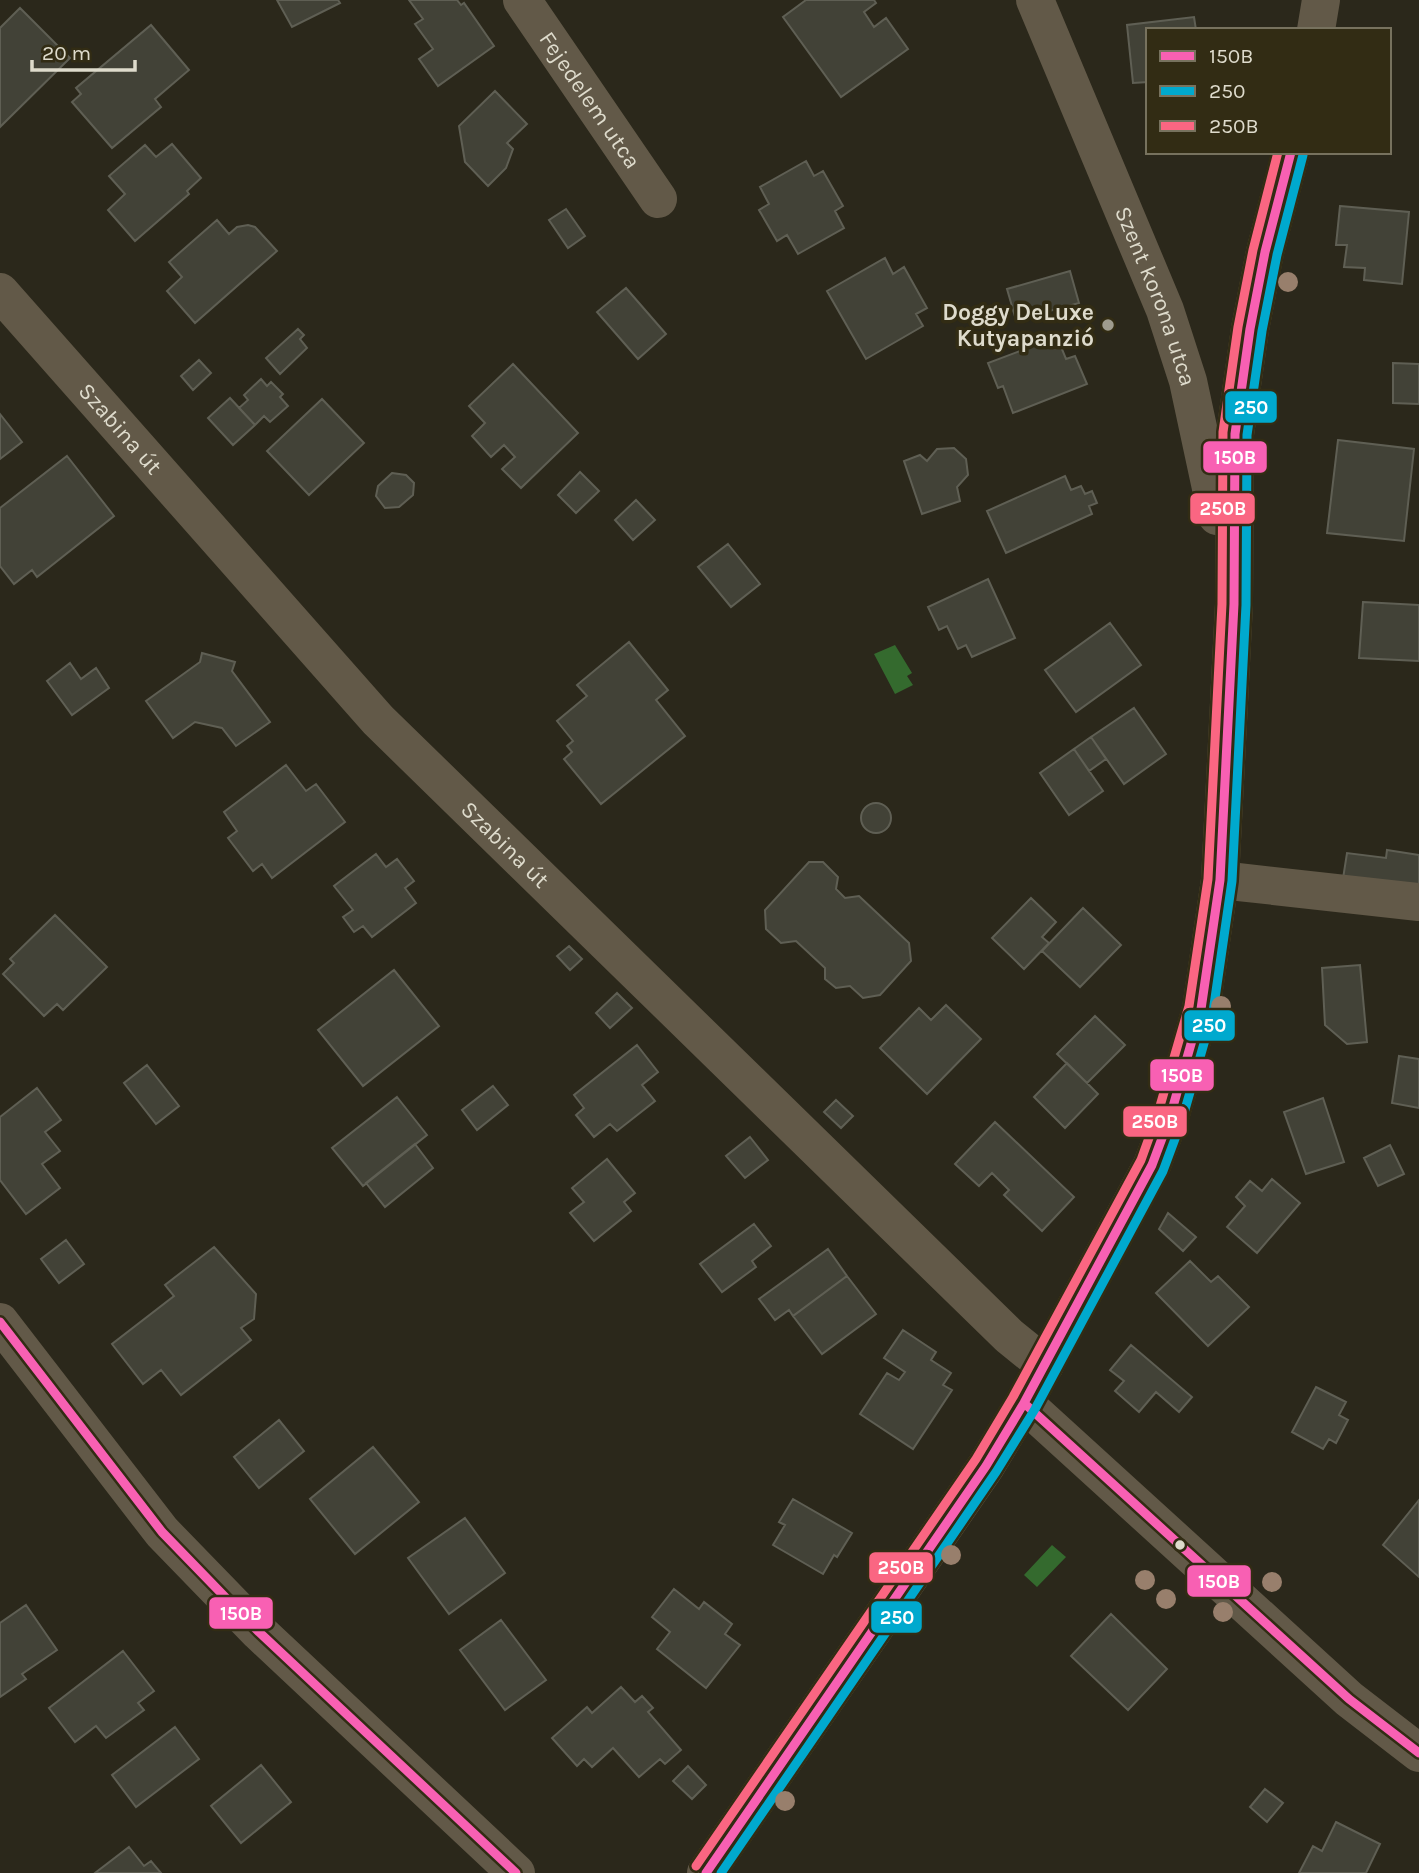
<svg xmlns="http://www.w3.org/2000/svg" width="1419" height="1873" font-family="Karla,sans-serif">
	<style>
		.water { fill: #346a2e }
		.building { fill: #424237; stroke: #5f5f54; stroke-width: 2 }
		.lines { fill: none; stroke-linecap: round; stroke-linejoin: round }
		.minor { stroke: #625948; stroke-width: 38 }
		.bus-1-casing { stroke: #322c14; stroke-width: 14 }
		.bus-2-casing { stroke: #322c14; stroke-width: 14 }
		.bus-3-casing { stroke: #322c14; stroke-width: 14 }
		.bus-1 { stroke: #f860b3; stroke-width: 9 }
		.bus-2 { stroke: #00a9ce; stroke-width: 9 }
		.bus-3 { stroke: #fa6682; stroke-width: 9 }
		.tree { fill: #987f6c }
		.poi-dot { fill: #9f9c8e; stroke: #322c14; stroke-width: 2.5 }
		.bus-dot { fill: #dedbcc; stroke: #322c14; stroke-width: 2.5 }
		.labels { text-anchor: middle; stroke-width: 7; stroke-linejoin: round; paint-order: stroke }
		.street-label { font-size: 23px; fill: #dedbcc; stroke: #322c14 }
		.poi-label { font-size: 23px; font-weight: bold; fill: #dedbcc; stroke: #322c14; text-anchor: end }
		.line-badge { stroke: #322c14; stroke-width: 2.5 }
		.badge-label { font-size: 19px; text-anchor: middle; font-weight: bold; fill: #fff }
	</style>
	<rect width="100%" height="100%" fill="#2b281b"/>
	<path class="water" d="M895 645 912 673 907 676 913 685 895 694 874 654Z
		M1052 1545 1066 1557 1037 1587 1024 1575Z"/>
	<path class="building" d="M277 0H338L340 3 292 27Z
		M409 0H457L461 5 464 3 494 46 438 86 419 59 433 49 415 24 423 19Z
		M806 0H874L876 3 864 12 874 27 886 18 908 49 841 97 783 17Z
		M20 8 70 58 0 127V28Z
		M1194 17 1196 30H1148V82L1133 83 1127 25Z
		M151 25 189 70 155 99 161 107 112 148 72 102 81 94 76 88Z
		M495 91 527 124 507 143 513 149 506 168 488 186 465 162 459 126Z
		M172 144 201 178 187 191 189 194 135 241 108 210 125 194 109 176 145 145 156 157Z
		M806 161 814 176 823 171 843 206 835 211 844 228 798 254 787 235 777 241 759 210 769 204 760 187Z
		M1340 206 1409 212 1402 284 1364 280 1365 268 1344 267 1347 245H1336Z
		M566 209 585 236 568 248 549 220Z
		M217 220 229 234 237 227 248 225 255 227 277 251 195 323 167 291 182 277 169 262Z
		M885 258 893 274 904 267 927 308 916 314 923 326 866 359 827 291Z
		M1070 271 1079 303 1016 320 1007 289Z
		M626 288 666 334 638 359 597 312Z
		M298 329 304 335 300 339 307 348 280 374 266 358Z
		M1057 337 1066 359 1075 356 1087 384 1013 413 1003 386 998 388 988 363Z
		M199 360 211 373 193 390 181 376Z
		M1393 363 1419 364V404L1393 403Z
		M513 364 578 433 521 488 502 469 515 457 504 445 491 457 472 436 485 423 469 406Z
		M261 379 267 386 271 382 283 394 280 397 288 406 270 422 264 416 255 425 239 408 248 400 244 395Z
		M230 398 255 425 233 445 208 418Z
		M322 399 364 443 309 495 267 451Z
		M0 414 22 442 0 459Z
		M1338 440 1414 449 1404 541 1327 533Z
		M954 448 966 459 968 475 957 487 960 501 922 514 904 461 920 455 927 461 937 449Z
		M67 456 114 516 37 577 32 570 14 584 0 566V508Z
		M580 472 599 491 576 513 558 495Z
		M392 473 406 475 414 483 413 495 399 507 385 508 376 496 378 486Z
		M1065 476 1071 490 1081 486 1085 494 1092 491 1097 503 1089 506 1092 514 1006 553 987 511Z
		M636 500 655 520 633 540 615 520Z
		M728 544 760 584 731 607 698 567Z
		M988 579 1015 638 972 657 966 645 958 649 947 626 939 630 928 607Z
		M1363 602 1419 605V661L1359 658Z
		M1110 623 1141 665 1076 712 1045 670Z
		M629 642 668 690 656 700 685 736 601 804 564 759 572 752 567 746 573 741 557 721 587 696 577 685Z
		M202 653 235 662 232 671 270 722 236 746 222 728 195 722 173 738 146 701 200 662Z
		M70 663 81 679 96 668 109 688 72 715 47 681Z
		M1134 708 1166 754 1124 784 1091 737Z
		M1091 737 1106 759 1089 771 1074 749Z
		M1074 749 1103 791 1069 815 1040 773Z
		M286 765 306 791 316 784 345 822 272 878 262 864 253 871 228 838 237 831 224 812Z
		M861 818a15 15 0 1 1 30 0a15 15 0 1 1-30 0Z
		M1387 850 1419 855V894L1342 885 1347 853 1386 858Z
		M376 854 386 867 397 859 414 881 405 888 416 903 372 937 363 926 354 932 343 917 353 910 334 886Z
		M809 862H823L838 877 836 889 845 898 859 896 909 943 911 961 880 995 863 998 850 986 836 988 825 979V968L796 941 781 943 766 929 765 910Z
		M1031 898 1056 922 1042 937 1049 943 1024 969 992 938Z
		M1083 908 1121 945 1080 987 1042 951Z
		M55 915 107 967 63 1010 57 1004 44 1016 3 974 14 963 10 959Z
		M569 946 582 959 570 970 557 956Z
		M1360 965 1367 1042 1347 1044 1325 1025 1322 968Z
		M394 970 439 1026 363 1086 318 1030Z
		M617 993 632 1008 610 1028 596 1013Z
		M946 1005 981 1039 927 1094 880 1048 919 1008 931 1020Z
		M1095 1016 1125 1045 1087 1083 1057 1054Z
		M637 1045 658 1072 642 1085 655 1101 617 1131 610 1124 594 1137 576 1115 584 1108 574 1095Z
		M1399 1056 1419 1059V1108L1392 1103Z
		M1067 1063 1098 1094 1065 1128 1034 1097Z
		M147 1065 179 1106 156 1124 124 1083Z
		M493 1086 508 1105 477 1130 462 1110Z
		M37 1088 61 1120 45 1132 60 1151 42 1164 60 1188 26 1214 0 1180V1117Z
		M397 1097 427 1135 363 1186 332 1148Z
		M1323 1098 1344 1162 1306 1174 1284 1112Z
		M836 1100 853 1116 841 1128 824 1112Z
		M995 1122 1074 1197 1042 1231 1004 1195 1009 1190 992 1173 979 1186 955 1164Z
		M750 1137 768 1160 745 1178 726 1156Z
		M415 1144 433 1168 385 1207 366 1183Z
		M1390 1145 1404 1174 1378 1186 1364 1158Z
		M607 1159 635 1193 624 1202 631 1211 594 1241 570 1213 584 1202 572 1188Z
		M1272 1179 1300 1203 1257 1253 1227 1227 1245 1206 1236 1197 1250 1181 1262 1191Z
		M1168 1213 1196 1237 1183 1251 1159 1229Z
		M754 1224 771 1246 752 1261 756 1267 722 1292 700 1264Z
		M66 1240 84 1264 59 1283 41 1259Z
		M214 1247 256 1294 254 1319 241 1328 251 1340 181 1395 161 1370 143 1384 112 1344 174 1296 165 1285Z
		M828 1249 847 1276 793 1316 789 1310 775 1320 759 1299Z
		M1190 1261 1211 1282 1218 1276 1249 1307 1208 1346 1156 1293Z
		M847 1276 876 1314 822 1354 793 1316Z
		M903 1330 936 1352 931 1360 951 1373 943 1385 952 1390 913 1449 860 1414 887 1373 899 1380 905 1372 884 1358Z
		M1131 1345 1192 1397 1179 1412 1156 1392 1139 1412 1115 1391 1124 1381 1110 1370Z
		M1316 1387 1346 1402 1339 1415 1348 1420 1336 1443 1329 1439 1323 1449 1292 1432Z
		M279 1420 304 1451 259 1488 234 1457Z
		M373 1447 419 1502 355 1554 310 1499Z
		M793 1499 852 1533 837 1557 834 1555 823 1574 773 1545 785 1525 779 1522Z
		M1419 1500V1577L1383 1545Z
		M465 1518 505 1573 449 1614 408 1558Z
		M674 1589 699 1609 704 1602 732 1624 725 1634 740 1645 706 1688 657 1649 670 1632 652 1617Z
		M26 1605 57 1650 22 1674 26 1679 0 1697V1623Z
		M1111 1614 1167 1669 1128 1710 1071 1656Z
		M501 1620 546 1680 505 1710 460 1650Z
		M123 1651 154 1691 138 1703 144 1710 106 1738 96 1726 75 1742 49 1708Z
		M621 1687 635 1702 642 1696 653 1708 648 1712 681 1750 665 1764 660 1759 639 1777 613 1748 592 1767 584 1759 577 1766 552 1738 587 1707 592 1713Z
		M175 1727 199 1759 136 1807 112 1775Z
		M261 1765 291 1802 241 1843 211 1806Z
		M688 1766 706 1785 692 1799 673 1781Z
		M1265 1789 1283 1803 1267 1822 1250 1807Z
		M1336 1822 1380 1844 1366 1873H1299L1313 1846 1322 1851Z
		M129 1847 144 1866 151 1861 161 1873H95Z"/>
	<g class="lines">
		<g class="minor">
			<path id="s1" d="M522 0 658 199"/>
			<path id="s2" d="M1035 0 1165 310 1188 381 1217 516"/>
			<path d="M1316 30 1321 0"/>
			<path id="s3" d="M0 292 378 720 1009 1336 1045 1365"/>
			<path d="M1220 880 1419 902"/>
			<path d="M0 1322 162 1532 259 1632 516 1873"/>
			<path d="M1024 1403 1349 1699 1419 1753"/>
			<path d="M706 1873 986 1466 1024 1403 1152 1165 1170 1117 1201 1009 1220 880 1234 604 1235 434 1250 329 1265 252 1291 152"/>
		</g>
		<defs>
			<path id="bus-1" d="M0 1322 162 1532 259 1632 516 1873
				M1024 1403 1349 1699 1419 1753
				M706 1873 986 1466 1024 1403 1152 1165 1170 1117 1201 1009 1220 880 1234 604 1235 434 1250 329 1265 252 1291 152"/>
			<path id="bus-2" d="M721 1873 996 1472 1035 1409 1163 1171 1182 1120 1213 1012 1232 881 1246 605 1247 435 1262 331 1277 255 1303 155"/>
			<path id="bus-3" d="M696 1866 976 1459 1013 1397 1141 1160 1158 1113 1189 1006 1208 879 1222 604 1223 432 1238 327 1253 250 1278 152"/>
		</defs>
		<use href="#bus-1" class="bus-1-casing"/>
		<use href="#bus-2" class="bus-2-casing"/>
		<use href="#bus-3" class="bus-3-casing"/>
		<use href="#bus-1" class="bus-1"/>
		<use href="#bus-2" class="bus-2"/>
		<use href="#bus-3" class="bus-3"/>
	</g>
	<g class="tree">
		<circle cx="1288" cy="282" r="10"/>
		<circle cx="1221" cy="1006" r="10"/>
		<circle cx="1201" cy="1083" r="10"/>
		<circle cx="951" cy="1555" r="10"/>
		<circle cx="1145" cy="1580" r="10"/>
		<circle cx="1272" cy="1582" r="10"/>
		<circle cx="1166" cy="1599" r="10"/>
		<circle cx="1223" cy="1612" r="10"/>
		<circle cx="785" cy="1801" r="10"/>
	</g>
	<circle class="poi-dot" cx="1108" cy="325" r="7"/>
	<circle class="bus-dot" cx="1180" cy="1545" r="6"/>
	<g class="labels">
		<g class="street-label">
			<text dy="8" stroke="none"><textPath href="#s1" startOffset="121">Fejedelem utca</textPath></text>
			<text dy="8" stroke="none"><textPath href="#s2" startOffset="320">Szent korona utca</textPath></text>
			<text dy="8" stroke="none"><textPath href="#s3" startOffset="182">Szabina út</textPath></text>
			<text dy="8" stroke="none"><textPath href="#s3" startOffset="749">Szabina út</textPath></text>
		</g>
		<g class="poi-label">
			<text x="1094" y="320">Doggy DeLuxe<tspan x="1094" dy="26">Kutyapanzió</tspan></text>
		</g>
	</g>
	<g class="line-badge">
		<rect x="1224" y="390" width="54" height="34" rx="7" fill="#00a9ce"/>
		<rect x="1202" y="440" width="66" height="34" rx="7" fill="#f860b3"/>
		<rect x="1189" y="492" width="67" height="33" rx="7" fill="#fa6682"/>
		<rect x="1183" y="1009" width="53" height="33" rx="7" fill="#00a9ce"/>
		<rect x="1149" y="1058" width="66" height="34" rx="7" fill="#f860b3"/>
		<rect x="1122" y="1105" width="66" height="33" rx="7" fill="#fa6682"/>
		<rect x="868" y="1551" width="66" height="33" rx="7" fill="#fa6682"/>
		<rect x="1186" y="1564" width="66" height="34" rx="7" fill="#f860b3"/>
		<rect x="208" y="1596" width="66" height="34" rx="7" fill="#f860b3"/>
		<rect x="870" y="1600" width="53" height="34" rx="7" fill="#00a9ce"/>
	</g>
	<g class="badge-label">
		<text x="1251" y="414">250</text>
		<text x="1235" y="464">150B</text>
		<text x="1223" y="515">250B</text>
		<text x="1209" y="1032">250</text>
		<text x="1182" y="1082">150B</text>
		<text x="1155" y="1128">250B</text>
		<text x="901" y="1574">250B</text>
		<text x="1219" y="1588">150B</text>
		<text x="241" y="1620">150B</text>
		<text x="897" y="1624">250</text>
	</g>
	<rect x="1146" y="28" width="245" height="126" fill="#322c14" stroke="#77725e" stroke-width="2"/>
	<rect x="1160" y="51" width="35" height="10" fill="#f860b3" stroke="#77725e" stroke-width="2"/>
	<text x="1209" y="63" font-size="21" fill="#dedbcc">150B</text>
	<rect x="1160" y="86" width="35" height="10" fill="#00a9ce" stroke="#77725e" stroke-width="2"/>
	<text x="1209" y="98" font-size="21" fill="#dedbcc">250</text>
	<rect x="1160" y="121" width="35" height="10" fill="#fa6682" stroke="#77725e" stroke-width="2"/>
	<text x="1209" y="133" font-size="21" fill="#dedbcc">250B</text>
	<path d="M32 60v10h103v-10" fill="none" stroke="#dedbcc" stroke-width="3.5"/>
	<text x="42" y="60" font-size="21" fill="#dedbcc" stroke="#322c14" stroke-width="5" paint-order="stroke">20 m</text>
</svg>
